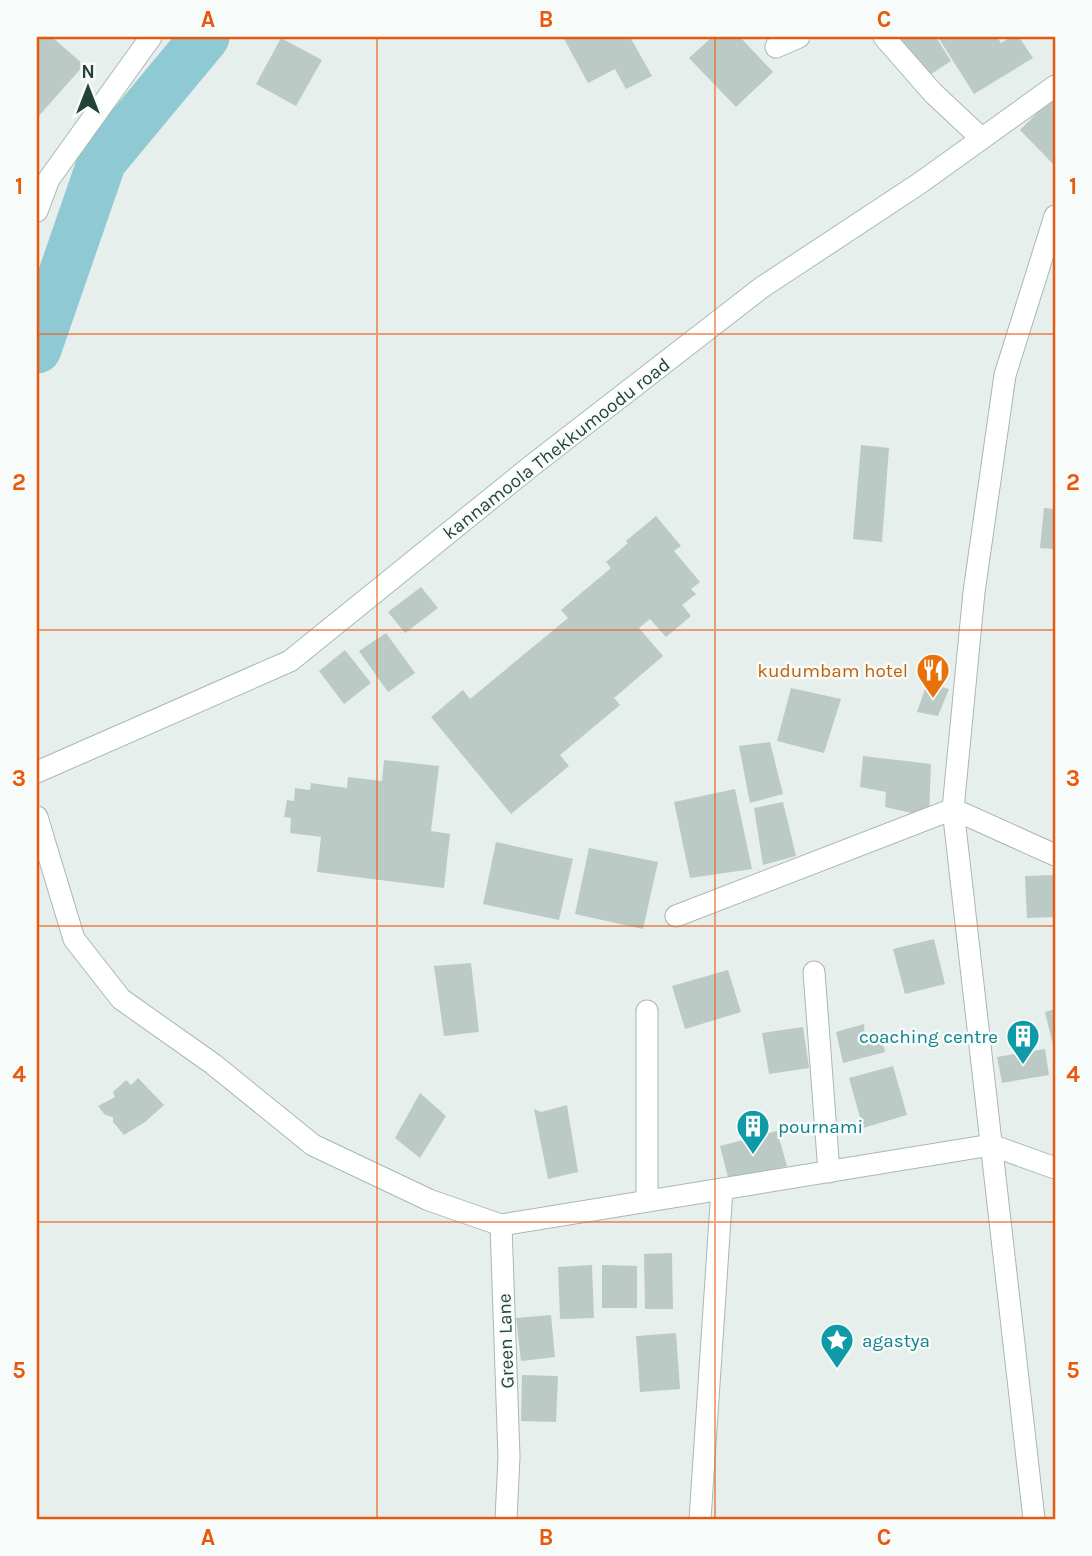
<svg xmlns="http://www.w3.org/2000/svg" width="1092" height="1556" font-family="Karla,sans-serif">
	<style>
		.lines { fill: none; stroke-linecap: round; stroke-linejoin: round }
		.river { stroke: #8ec9d4; stroke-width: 49 }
		.building { fill: #bbcac4 }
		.minor-casing { stroke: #a8b8b2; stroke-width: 23 }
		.tertiary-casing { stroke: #a8b8b2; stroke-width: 23 }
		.secondary-casing { stroke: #a4bbb3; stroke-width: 23 }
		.minor { stroke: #fff; stroke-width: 21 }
		.tertiary { stroke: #fff; stroke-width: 21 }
		.secondary { stroke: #fff; stroke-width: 21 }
		.grid { fill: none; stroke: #e8590c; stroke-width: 2; stroke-opacity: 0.55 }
		.labels { text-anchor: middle; stroke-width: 5; stroke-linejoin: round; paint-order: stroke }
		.street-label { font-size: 19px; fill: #24423a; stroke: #f7fbf9 }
		.food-label { font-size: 19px; fill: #c56008; stroke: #f7fbf9; text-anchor: end }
		.culture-label { font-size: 19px; fill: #0d838f; stroke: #f7fbf9; text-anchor: start }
		.neatline { fill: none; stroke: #e8590c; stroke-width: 2.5 }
		.grid-label { font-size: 23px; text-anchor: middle; font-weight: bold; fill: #e8590c }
	</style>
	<rect width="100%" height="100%" fill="#e6efeb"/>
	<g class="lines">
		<path class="river" d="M37 349 102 161 205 37"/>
	</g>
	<path class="building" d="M37 37H52L84 65 37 118Z
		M563 37H630L652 76 626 89 615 69 588 83Z
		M712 37H740L773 72 736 107 689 58Z
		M894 37H936L951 61 922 80Z
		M938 37H997L1001 43 1011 37H1019L1033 58 974 94Z
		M281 38 322 60 296 106 256 84Z
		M1051 99 1055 104 1054 165 1020 130Z
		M861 445 889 448 882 542 853 539Z
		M1044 508 1055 509V549L1040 548Z
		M656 516 681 546 674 551 700 582 691 589 696 594 682 605 691 616 666 637 650 619 639 628 663 656 614 698 620 705 560 755 569 766 511 814 431 717 463 690 470 699 568 618 561 610 611 568 606 562 628 543 626 541Z
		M421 587 438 608 405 633 388 612Z
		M386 633 415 673 388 692 359 651Z
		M345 650 371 683 344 704 319 671Z
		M927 683 949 689 938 716 917 712Z
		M791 688 841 699 824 753 777 741Z
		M770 742 783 794 750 803 739 746Z
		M863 756 931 764 929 817 885 807 886 792 860 787Z
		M384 760 439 766 431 831 450 834 444 888 317 872 321 837 290 833 291 818 284 817 287 800 294 801 295 788 310 790 311 783 347 788 348 777 382 781Z
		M735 789 752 869 690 878 674 802Z
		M783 802 796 856 763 865 754 808Z
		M496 842 573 859 559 920 483 904Z
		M589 848 658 862 643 929 575 914Z
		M1055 875V917L1027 918 1025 876Z
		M934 939 945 984 905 994 893 949Z
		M471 963 479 1032 444 1036 434 966Z
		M728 970 741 1012 685 1029 672 986Z
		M1055 1009V1049H1054L1045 1012Z
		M864 1024 865 1037 880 1033 885 1052 843 1063 836 1032Z
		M803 1027 809 1068 769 1074 762 1033Z
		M1045 1049 1049 1075 1002 1083 997 1057Z
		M893 1066 907 1115 863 1128 849 1078Z
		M138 1078 164 1105 145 1122 124 1135 113 1122V1117L105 1115 98 1106 115 1097 113 1092 126 1080 131 1085Z
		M420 1093 446 1116 420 1158 395 1138Z
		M567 1105 578 1172 548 1179 534 1109 541 1112Z
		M777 1131 787 1166 729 1181 720 1146Z
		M672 1253 673 1309H645L644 1254Z
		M592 1265 594 1318 560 1319 558 1267Z
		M602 1265 637 1266V1308H602Z
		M551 1315 555 1357 521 1361 516 1318Z
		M676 1333 680 1389 640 1392 636 1336Z
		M522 1375 558 1376 556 1422 521 1421Z"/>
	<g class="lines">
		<defs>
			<path id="minor" d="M884 37 933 93 981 138
				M776 47 799 37
				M37 211 49 179 151 37
				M676 916 953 809 1055 855
				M814 972 829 1172
				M647 1011V1201
				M501 1225 509 1457 506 1519
				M700 1519 722 1189"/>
			<path id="tertiary" d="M37 817 74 939 121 999 213 1064 313 1145 429 1200 501 1225 991 1145 1055 1168
				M1034 1519 953 809 974 592 1005 375 1055 216"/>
			<path id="secondary" d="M37 772 290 661 530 467 761 288 920 183 1055 86"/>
		</defs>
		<use href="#minor" class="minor-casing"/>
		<use href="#tertiary" class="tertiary-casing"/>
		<use href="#secondary" class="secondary-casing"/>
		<use href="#minor" class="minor"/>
		<use href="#tertiary" class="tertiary"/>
		<use href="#secondary" class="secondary"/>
	</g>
	<path class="grid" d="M377 37V1519M715 37V1519M37 334H1055M37 630H1055M37 926H1055M37 1222H1055"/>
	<defs>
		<symbol id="restaurant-pin" viewBox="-11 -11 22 30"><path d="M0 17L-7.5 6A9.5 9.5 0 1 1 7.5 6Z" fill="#e8710a" stroke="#f7fbf9"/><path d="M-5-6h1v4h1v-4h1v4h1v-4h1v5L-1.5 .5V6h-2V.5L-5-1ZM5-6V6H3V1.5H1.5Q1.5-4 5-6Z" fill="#fff"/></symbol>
		<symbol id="building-pin" viewBox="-11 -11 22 30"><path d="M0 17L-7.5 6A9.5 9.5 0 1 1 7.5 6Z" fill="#0f9aa8" stroke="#f7fbf9"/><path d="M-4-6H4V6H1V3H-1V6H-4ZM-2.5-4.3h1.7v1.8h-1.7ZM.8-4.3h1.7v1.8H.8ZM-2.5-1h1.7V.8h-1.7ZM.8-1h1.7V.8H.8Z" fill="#fff"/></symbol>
		<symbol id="sight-pin" viewBox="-11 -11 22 30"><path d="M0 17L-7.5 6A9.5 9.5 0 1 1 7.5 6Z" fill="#0f9aa8" stroke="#f7fbf9"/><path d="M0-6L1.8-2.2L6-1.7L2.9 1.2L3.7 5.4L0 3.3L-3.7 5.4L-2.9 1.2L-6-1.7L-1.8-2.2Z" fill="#fff"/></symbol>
	</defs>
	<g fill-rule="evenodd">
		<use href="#restaurant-pin" x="914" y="651" width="38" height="52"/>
		<use href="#building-pin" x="1004" y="1017" width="38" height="52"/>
		<use href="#building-pin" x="734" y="1107" width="38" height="52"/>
		<use href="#sight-pin" x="818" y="1321" width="38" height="52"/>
	</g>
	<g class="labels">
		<g class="street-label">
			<text transform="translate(556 448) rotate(-38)" y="7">kannamoola Thekkumoodu road</text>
			<text transform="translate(505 1341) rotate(-92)" y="7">Green Lane</text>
		</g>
		<g class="food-label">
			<text x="908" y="677">kudumbam hotel</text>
		</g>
		<g class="culture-label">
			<text x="998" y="1043" text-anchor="end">coaching centre</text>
			<text x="778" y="1133">pournami</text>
			<text x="862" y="1347">agastya</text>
		</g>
	</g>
	<rect width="1092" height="1556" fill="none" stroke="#f7fbf9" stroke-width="77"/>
	<g transform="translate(88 88)" stroke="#f7fbf9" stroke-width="5" paint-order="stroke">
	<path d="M0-5L12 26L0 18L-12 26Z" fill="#24423a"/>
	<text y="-10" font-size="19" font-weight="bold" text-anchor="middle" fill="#24423a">N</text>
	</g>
	<rect x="38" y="38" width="1016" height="1480" class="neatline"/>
	<g class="grid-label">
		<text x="208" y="27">A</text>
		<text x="546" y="27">B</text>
		<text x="884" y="27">C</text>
		<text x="19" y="194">1</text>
		<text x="1073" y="194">1</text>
		<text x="19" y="490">2</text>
		<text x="1073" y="490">2</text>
		<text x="19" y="786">3</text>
		<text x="1073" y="786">3</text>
		<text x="19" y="1082">4</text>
		<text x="1073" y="1082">4</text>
		<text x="19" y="1378">5</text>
		<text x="1073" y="1378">5</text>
		<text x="208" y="1545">A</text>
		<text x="546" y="1545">B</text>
		<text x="884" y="1545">C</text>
	</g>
</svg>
